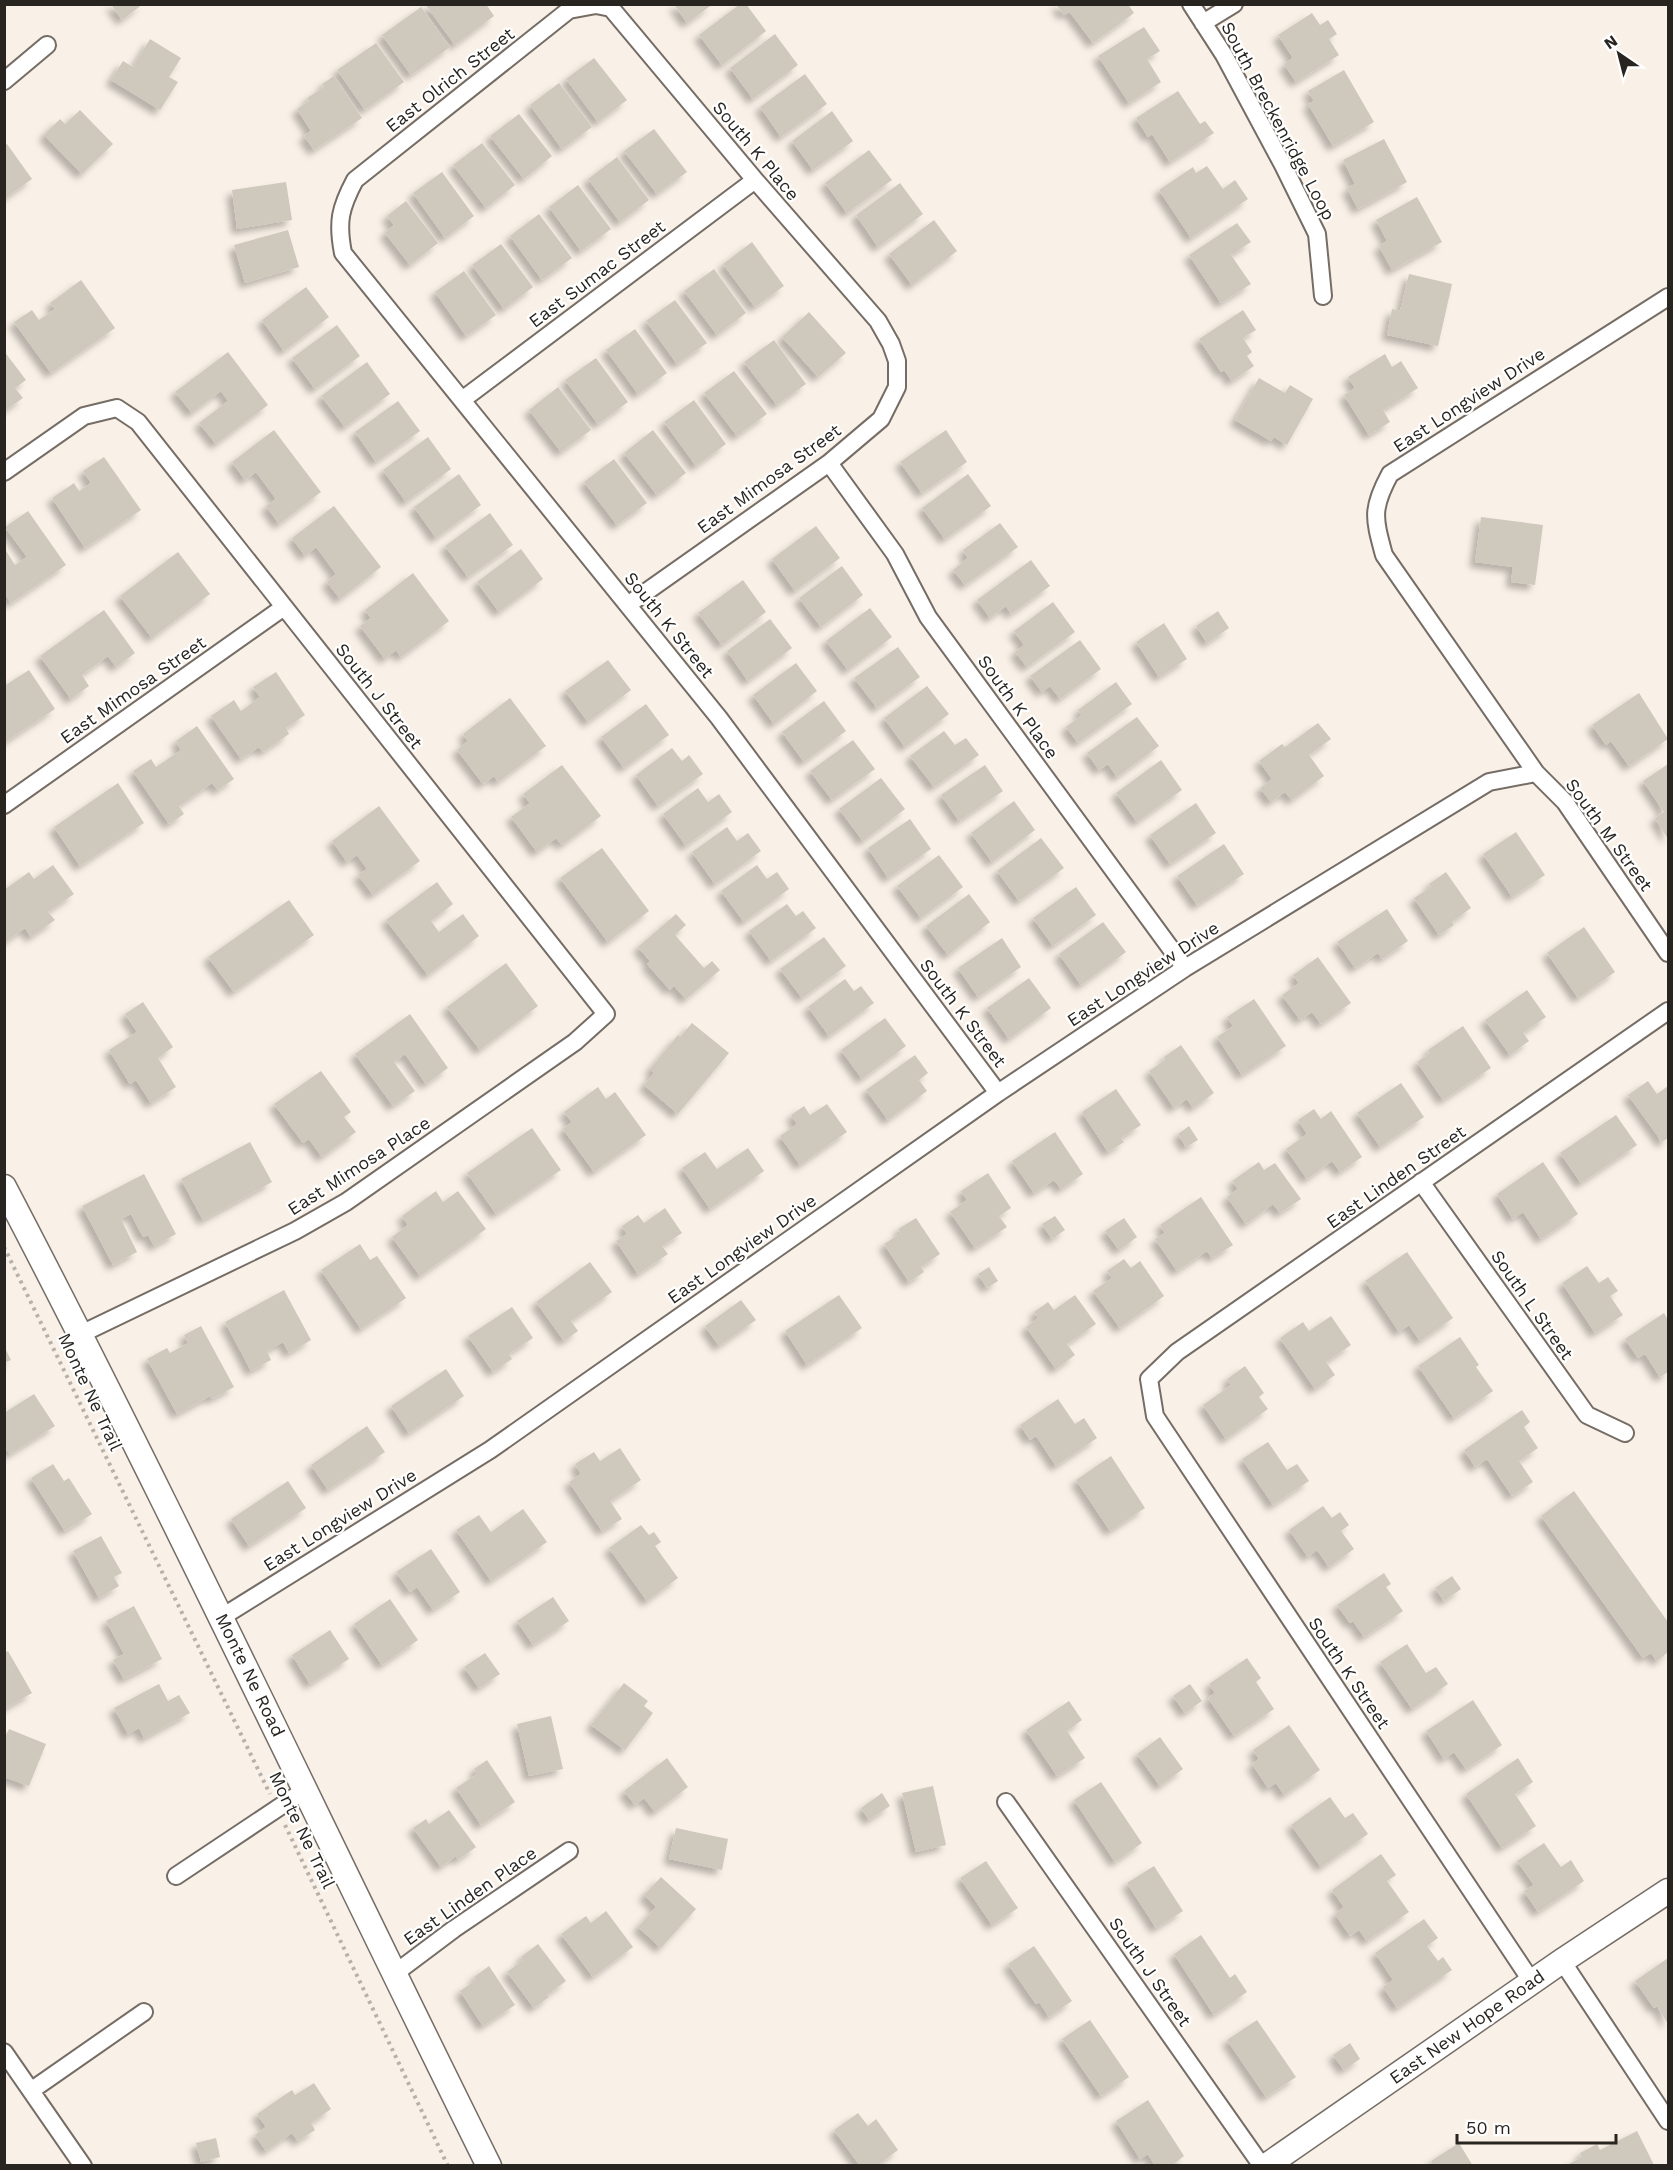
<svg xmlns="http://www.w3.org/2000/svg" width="1673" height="2170" font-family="'Work Sans',sans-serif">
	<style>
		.building { fill: #cec8bd; filter: url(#shadow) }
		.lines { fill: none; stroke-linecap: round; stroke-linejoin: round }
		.street-casing { stroke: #756d65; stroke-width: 20 }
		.secondary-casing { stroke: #756d65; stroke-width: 27 }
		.path { stroke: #b7b1a9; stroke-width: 4; stroke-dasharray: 3 4.5; stroke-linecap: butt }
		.street { stroke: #fff; stroke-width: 16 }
		.secondary { stroke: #fff; stroke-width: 24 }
		.labels { text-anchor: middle; stroke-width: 4.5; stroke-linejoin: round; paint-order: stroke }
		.street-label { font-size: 18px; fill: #282521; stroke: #fff }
	</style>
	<defs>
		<filter id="shadow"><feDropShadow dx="-5.5" dy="5.5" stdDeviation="3" flood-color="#0004"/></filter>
	</defs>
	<rect width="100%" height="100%" fill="#f9f1e7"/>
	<path class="building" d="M111 4H143L122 20Z
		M425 4H486L494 16 455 45Z
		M674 4H713L687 23Z
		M740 4H746L766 31 722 65 699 35Z
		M1056 4H1128L1134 13 1093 43 1069 11 1064 15Z
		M421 7 450 47 411 75 382 35Z
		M1312 13 1320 25 1328 20 1337 34 1329 39 1339 55 1296 82 1284 64 1293 58 1278 35Z
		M1144 27 1160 51 1147 59 1161 82 1129 103 1098 56Z
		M775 34 798 65 753 99 730 68Z
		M150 39 181 58 169 77 178 82 160 110 111 80 123 61 133 67Z
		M376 43 404 82 365 110 337 70Z
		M594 58 627 100 598 122 566 79Z
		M1344 70 1374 122 1333 146 1308 104 1314 101 1308 91Z
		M805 74 827 104 781 137 760 107Z
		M334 76 362 118 314 150 304 136 311 131 297 109 309 101 307 98 324 87 322 84Z
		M559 83 592 127 562 149 530 105Z
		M1178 91 1200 124 1205 121 1214 133 1170 162 1152 134 1148 137 1136 118Z
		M80 110 113 144 82 174 44 135 60 119 65 124Z
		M832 111 853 141 813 170 792 141Z
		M519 114 552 156 524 179 490 136Z
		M654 129 687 172 657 194 624 151Z
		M1384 139 1407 182 1358 209 1347 188 1355 184 1343 160Z
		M482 143 515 185 486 208 453 165Z
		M7 144 32 179 4 199V146Z
		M869 150 892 180 847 213 825 183Z
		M617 157 649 200 620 222 588 179Z
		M1207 166 1223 189 1235 180 1248 199 1191 238 1159 190 1193 167 1196 173Z
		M442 172 474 216 445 238 413 193Z
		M286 182 292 220 237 229 232 190Z
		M900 183 923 214 878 247 856 215Z
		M578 185 611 229 581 251 549 207Z
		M1417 197 1442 242 1392 270 1379 246 1387 241 1376 220Z
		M406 201 438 243 410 265 385 233 394 225 387 216Z
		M539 214 572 258 542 280 510 236Z
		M934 220 957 251 912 285 889 254Z
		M1237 223 1251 242 1231 255 1251 284 1221 303 1189 255Z
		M288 230 299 267 245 283 234 245Z
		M752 242 784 286 755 307 723 264Z
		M501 244 533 287 504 309 472 265Z
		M714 269 746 313 717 335 684 291Z
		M464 271 496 315 466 336 435 292Z
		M1409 274 1452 284 1438 346 1387 335 1392 309 1400 311Z
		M81 280 115 328 51 373 14 322 32 310 39 320 55 309 50 303Z
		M306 287 329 317 284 351 262 320Z
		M675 300 707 343 677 364 646 321Z
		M1243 310 1256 330 1243 338 1252 352 1247 356 1254 366 1232 381 1224 370 1221 372 1199 339Z
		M809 312 846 353 818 377 782 337Z
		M337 325 360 356 315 389 292 358Z
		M635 329 667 373 638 394 606 350Z
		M774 340 806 384 777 405 744 362Z
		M4 351 26 380 15 388 23 398 4 411Z
		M228 352 268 405 216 444 199 423 228 401 221 391 192 413 175 392Z
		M1385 354 1392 367 1401 361 1418 388 1383 410 1390 422 1369 435 1344 395 1355 388 1348 377Z
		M596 358 628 402 598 424 565 380Z
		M367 362 390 394 345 427 321 396Z
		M734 371 767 414 737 436 704 393Z
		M1259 378 1285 393 1290 385 1313 399 1287 445 1274 437 1271 441 1235 420Z
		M558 387 591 430 561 452 529 410Z
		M694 400 726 444 696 466 664 422Z
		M398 401 420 431 376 462 355 432Z
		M274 430 321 492 279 524 266 506 276 499 256 472 245 480 232 462Z
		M653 430 686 473 657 495 624 453Z
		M946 430 967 462 922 493 900 462Z
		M428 437 451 469 406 502 383 470Z
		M104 457 141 510 85 548 52 498 74 483 79 491 91 483 83 471Z
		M614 459 647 503 617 525 584 482Z
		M459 474 481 505 436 538 414 507Z
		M968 474 991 506 945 539 922 508Z
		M334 506 381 567 340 599 327 582 336 574 316 547 305 556 292 538Z
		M28 511 66 565 11 603 5 594V549L15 565 27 557 5 527Z
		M490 513 513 545 468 577 445 546Z
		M1481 517 1543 525 1535 585 1511 582 1513 567 1475 562Z
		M1000 523 1018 547 965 585 953 570 968 558 963 550Z
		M816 526 840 558 795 591 772 559Z
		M521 549 543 579 499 612 477 582Z
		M178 552 210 594 152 638 120 596Z
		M1031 560 1050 586 1011 614 1006 606 990 618 977 600Z
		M842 566 863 595 821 627 799 598Z
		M413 573 449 621 401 657 396 650 385 659 360 626 371 618 365 610Z
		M743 580 766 612 722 645 698 613Z
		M1053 602 1075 632 1027 667 1015 652 1024 645 1014 631Z
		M870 608 892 637 848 670 826 641Z
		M104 610 135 653 116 667 108 656 82 675 89 686 71 699 40 656Z
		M1218 611 1229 628 1207 643 1196 626Z
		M770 619 792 648 748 681 727 651Z
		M1164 623 1187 659 1159 677 1136 642Z
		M1080 640 1101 669 1060 699 1050 686 1042 692 1030 676Z
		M898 647 920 677 877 708 854 678Z
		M608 660 631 690 588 722 565 691Z
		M796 663 817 691 774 724 753 695Z
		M29 670 55 709 4 743V686Z
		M276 672 305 715 286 728 289 734 263 752 259 747 241 759 211 716 234 700 241 711 260 697 253 687Z
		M1116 682 1132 704 1078 743 1066 727 1082 715 1078 710Z
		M927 686 949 714 905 747 884 718Z
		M1639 693 1668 739 1629 766 1611 741 1606 745 1592 725Z
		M510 698 546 746 498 782 494 776 483 784 457 750 468 741 463 734Z
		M824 701 846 731 804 762 782 732Z
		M646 704 669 735 624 768 601 737Z
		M1137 717 1159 746 1117 777 1108 764 1099 770 1087 753Z
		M1318 723 1331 739 1309 755 1324 776 1292 800 1285 792 1271 802 1260 788 1272 779 1259 761 1282 744 1285 747Z
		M197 726 234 779 218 790 212 783 179 806 184 814 169 824 133 771 151 759 156 767 181 750 176 741Z
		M944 731 955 745 966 738 979 755 934 787 910 756Z
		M853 740 875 769 832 800 810 771Z
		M672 748 682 761 689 755 703 774 658 806 636 775Z
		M1161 760 1182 790 1137 822 1116 793Z
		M1668 764V839L1655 818 1664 812 1643 781Z
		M562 765 601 816 562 845 556 838 537 852 511 817 530 803 523 794Z
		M985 765 1003 791 959 821 941 795Z
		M881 778 905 809 863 841 839 809Z
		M118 783 144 823 80 866 54 827Z
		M698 788 708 802 719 794 732 812 686 846 663 814Z
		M1014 801 1035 830 992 862 971 833Z
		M1196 803 1216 833 1170 864 1150 835Z
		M379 806 420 861 373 895 358 875 367 869 357 855 347 862 332 841Z
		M910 819 931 849 888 878 868 848Z
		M727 827 737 841 748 833 761 851 715 884 692 852Z
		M1516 832 1545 875 1512 897 1483 854Z
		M1041 838 1064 868 1019 901 997 871Z
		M1224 844 1244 874 1197 905 1177 876Z
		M602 848 649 911 608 942 560 878Z
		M939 855 963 887 921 918 897 886Z
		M53 865 74 894 48 912 55 920 31 937 25 928 4 943V890L29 872 34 879Z
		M757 865 767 879 777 872 789 889 744 922 721 891Z
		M1446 872 1471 908 1452 922 1454 925 1439 935 1414 898 1431 887 1429 884Z
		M437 882 453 904 431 921 439 932 463 914 479 936 428 975 386 920Z
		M1076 887 1096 915 1053 946 1033 918Z
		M969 894 990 922 948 955 926 926Z
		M289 900 314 935 234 992 208 957Z
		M787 904 796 916 803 911 816 928 771 961 749 931Z
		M1387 909 1408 941 1382 959 1378 953 1355 968 1337 942Z
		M676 914 686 925 675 935 704 968 712 961 720 970 686 999 674 986 670 990 647 964 650 961 638 947Z
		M1103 922 1126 952 1081 985 1059 954Z
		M1584 927 1615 972 1578 998 1547 953Z
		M824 937 846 966 802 998 780 969Z
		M1002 938 1021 967 978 997 958 968Z
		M1318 957 1351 1003 1321 1024 1312 1012 1300 1020 1282 995 1299 983 1293 975Z
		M506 963 538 1006 480 1050 447 1007Z
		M1029 978 1051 1008 1009 1039 987 1008Z
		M845 979 854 991 861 986 874 1003 829 1036 808 1007Z
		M1527 990 1546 1017 1523 1033 1529 1041 1510 1055 1485 1020Z
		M1254 999 1286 1046 1242 1075 1217 1037 1233 1026 1227 1017Z
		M143 1002 173 1047 158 1058 176 1087 151 1103 136 1080 130 1084 109 1050 137 1032 125 1014Z
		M410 1014 448 1068 426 1084 405 1054 394 1062 415 1091 393 1106 355 1054Z
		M885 1018 906 1046 862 1079 841 1050Z
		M692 1023 729 1053 678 1114 644 1085 654 1073 650 1069 678 1035 680 1037Z
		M1463 1026 1491 1068 1443 1100 1417 1062 1430 1053 1428 1050Z
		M1181 1045 1214 1093 1193 1108 1187 1099 1174 1108 1149 1071 1165 1060 1164 1057Z
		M915 1055 928 1073 919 1080 927 1091 888 1120 866 1090Z
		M321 1071 351 1112 344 1117 356 1132 322 1157 309 1139 303 1143 274 1104Z
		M1648 1081 1657 1094 1668 1086V1138L1662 1142 1628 1095Z
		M1401 1083 1424 1117 1380 1147 1357 1113Z
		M598 1087 606 1099 615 1092 646 1135 594 1172 563 1129 572 1122 564 1112Z
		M1116 1089 1141 1125 1121 1138 1124 1142 1108 1152 1082 1112Z
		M827 1104 847 1132 800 1165 780 1136 797 1124 791 1115 804 1106 810 1115Z
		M1314 1109 1321 1119 1331 1111 1362 1157 1340 1172 1332 1161 1307 1179 1286 1149 1307 1134 1298 1120Z
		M1616 1115 1637 1145 1581 1183 1560 1153Z
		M1189 1126 1198 1140 1186 1147 1178 1134Z
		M532 1128 561 1170 496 1214 467 1173Z
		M1055 1132 1083 1174 1061 1189 1054 1180 1034 1193 1012 1161Z
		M250 1142 272 1182 203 1220 181 1179Z
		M748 1148 764 1171 710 1209 682 1168 705 1152 717 1169Z
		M1259 1162 1264 1170 1275 1163 1301 1199 1280 1213 1273 1204 1246 1224 1227 1197 1238 1189 1232 1181Z
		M1543 1162 1578 1214 1541 1239 1523 1212 1513 1219 1497 1194Z
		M988 1173 1011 1208 999 1216 1007 1227 975 1248 950 1212 967 1200 961 1191Z
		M144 1174 176 1234 154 1246 148 1235 143 1237 131 1214 121 1219 137 1252 113 1265 82 1206Z
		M436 1191 443 1202 458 1191 486 1229 420 1276 392 1237 408 1225 402 1216Z
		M1201 1197 1233 1245 1212 1258 1207 1251 1177 1271 1155 1239 1165 1233 1160 1225Z
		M665 1208 682 1233 662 1246 668 1254 638 1274 616 1241 627 1234 622 1226 638 1215 644 1223Z
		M1055 1216 1065 1230 1052 1239 1042 1224Z
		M916 1218 940 1254 921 1267 924 1272 909 1282 884 1244 901 1233 898 1229Z
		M1124 1218 1137 1237 1119 1250 1105 1231Z
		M360 1244 370 1260 377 1256 406 1298 361 1329 321 1270Z
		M1407 1252 1453 1318 1420 1341 1409 1325 1399 1332 1365 1281Z
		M1124 1259 1131 1268 1140 1261 1164 1296 1120 1328 1093 1291 1112 1278 1107 1271Z
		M590 1262 612 1292 571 1321 578 1331 564 1341 536 1302Z
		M1587 1266 1599 1283 1608 1277 1618 1291 1610 1296 1623 1315 1595 1333 1562 1283Z
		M989 1267 998 1281 987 1288 978 1274Z
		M284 1290 311 1340 289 1353 283 1342 267 1351 271 1360 251 1371 225 1322Z
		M839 1295 862 1328 807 1365 785 1331Z
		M1075 1295 1096 1324 1067 1344 1075 1355 1056 1369 1026 1327 1038 1318 1034 1312 1048 1302 1054 1310Z
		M741 1300 756 1320 719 1346 705 1326Z
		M512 1307 533 1338 509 1354 512 1359 493 1372 468 1336Z
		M1664 1313 1668 1320V1372L1660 1377 1645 1354 1638 1358 1625 1339Z
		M1331 1316 1351 1345 1326 1362 1335 1375 1315 1389 1280 1338 1303 1322 1309 1331Z
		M201 1326 234 1387 212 1399 210 1396 177 1414 147 1359 167 1348 170 1353 188 1343 184 1335Z
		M1460 1337 1479 1365 1476 1367 1493 1391 1454 1418 1418 1366Z
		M4 1346 11 1360 4 1363Z
		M1245 1366 1264 1393 1259 1397 1268 1409 1226 1439 1203 1405 1231 1385 1227 1379Z
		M446 1369 464 1396 409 1433 391 1406Z
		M34 1394 55 1426 10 1454 4 1447V1413Z
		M1058 1399 1075 1424 1084 1418 1097 1438 1056 1466 1036 1436 1030 1440 1020 1425Z
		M1522 1410 1530 1422 1524 1427 1538 1448 1519 1461 1533 1482 1512 1496 1487 1459 1475 1467 1464 1450Z
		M367 1426 385 1452 328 1490 311 1465Z
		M1268 1442 1287 1470 1297 1464 1309 1481 1273 1505 1242 1459Z
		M620 1448 641 1480 610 1501 622 1519 602 1531 569 1482 581 1474 575 1464 594 1452 600 1461Z
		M1111 1456 1145 1508 1110 1531 1076 1480Z
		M53 1464 64 1481 69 1478 92 1514 65 1531 31 1478Z
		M288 1481 306 1508 249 1546 231 1519Z
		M1574 1491 1668 1622V1652L1657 1661 1651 1653 1643 1658 1541 1516Z
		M1323 1506 1332 1518 1340 1512 1349 1525 1341 1531 1354 1549 1329 1567 1317 1550 1308 1557 1289 1530Z
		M523 1509 547 1542 491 1581 456 1530 479 1515 491 1532Z
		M641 1525 649 1535 654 1532 661 1542 655 1546 678 1578 647 1601 609 1548Z
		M101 1536 122 1573 114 1577 119 1586 99 1598 73 1551Z
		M431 1549 460 1592 433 1610 417 1587 410 1592 396 1572Z
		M1384 1573 1391 1584 1386 1587 1403 1611 1364 1637 1353 1621 1350 1623 1337 1605Z
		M1452 1576 1461 1589 1444 1601 1435 1588Z
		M553 1597 569 1621 533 1645 517 1621Z
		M390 1599 418 1640 382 1665 354 1624Z
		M134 1606 162 1659 124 1679 113 1660 124 1654 106 1621Z
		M330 1630 349 1659 310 1684 292 1655Z
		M1407 1644 1426 1673 1436 1667 1448 1684 1412 1709 1380 1662Z
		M8 1651 32 1693 4 1709V1653Z
		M485 1653 500 1674 479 1688 464 1667Z
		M1247 1658 1261 1678 1256 1682 1274 1709 1234 1736 1208 1698 1215 1693 1209 1684Z
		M624 1683 648 1701 644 1706 653 1713 625 1750 591 1725Z
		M159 1684 168 1701 179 1695 190 1713 144 1738 139 1728 128 1734 114 1708Z
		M1190 1684 1202 1701 1185 1713 1173 1696Z
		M1473 1700 1502 1745 1466 1769 1454 1752 1444 1759 1426 1731Z
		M1069 1701 1082 1720 1067 1731 1085 1758 1057 1776 1026 1730Z
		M551 1716 563 1769 529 1776 517 1724Z
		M1289 1725 1320 1770 1284 1795 1276 1783 1268 1788 1252 1764 1259 1759 1253 1750Z
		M9 1729 46 1744 29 1786 4 1777V1739Z
		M1160 1737 1183 1769 1160 1786 1137 1754Z
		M667 1758 688 1787 655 1812 644 1798 635 1805 624 1791Z
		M1518 1758 1533 1782 1515 1794 1536 1826 1502 1848 1466 1794Z
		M487 1760 515 1802 481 1825 456 1788 477 1774 474 1769Z
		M1101 1782 1142 1843 1115 1862 1074 1800Z
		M933 1786 946 1845 916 1852 902 1793Z
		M882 1793 890 1806 869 1820 861 1808Z
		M1330 1797 1345 1818 1353 1813 1368 1834 1321 1867 1291 1825Z
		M449 1810 476 1847 458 1860 456 1856 441 1867 413 1828 426 1819 429 1824Z
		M676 1828 728 1839 722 1870 669 1859Z
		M1544 1843 1561 1867 1571 1860 1584 1881 1538 1912 1524 1891 1534 1885 1517 1861Z
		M1381 1854 1396 1875 1387 1881 1409 1912 1367 1941 1359 1930 1350 1936 1335 1914 1344 1907 1332 1890Z
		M986 1861 1018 1908 992 1925 960 1878Z
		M1154 1866 1183 1911 1156 1928 1127 1883Z
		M661 1877 696 1909 661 1948 638 1927 656 1907 644 1895Z
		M606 1911 633 1947 593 1977 561 1934 586 1916 591 1923Z
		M1424 1919 1438 1938 1427 1946 1438 1961 1443 1957 1452 1970 1397 2008 1383 1987 1393 1980 1375 1953Z
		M1201 1935 1230 1978 1235 1974 1247 1992 1214 2015 1174 1954Z
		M538 1944 566 1981 547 1995 549 1997 534 2008 507 1972 523 1960 521 1957Z
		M1034 1946 1072 2001 1049 2017 1039 2002 1036 2004 1008 1964Z
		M1668 1958V2024L1657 2006 1654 2008 1635 1981Z
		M489 1966 515 2005 483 2026 460 1991 476 1980 474 1977Z
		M1090 2020 1129 2077 1101 2096 1062 2039Z
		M1257 2020 1296 2077 1266 2097 1227 2040Z
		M1350 2043 1360 2059 1344 2070 1333 2055Z
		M314 2083 331 2109 311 2123 315 2130 298 2141 292 2133 266 2151 255 2135 266 2127 257 2114 292 2090 295 2095Z
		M1148 2100 1184 2156 1171 2166H1155L1148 2154 1140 2159 1116 2121Z
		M858 2113 868 2126 876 2119 898 2150 877 2166H860L834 2130Z
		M1637 2131 1654 2165 1652 2166H1565L1582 2157 1580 2153 1597 2144 1600 2150Z
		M216 2138 220 2157 201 2162 196 2143Z
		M1459 2143 1473 2166H1434L1431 2161Z"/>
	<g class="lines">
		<defs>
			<path id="street" d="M1191 4 1224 55 1283 165 1317 234 1323 296
				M1203 23 1234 4
				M4 81 47 45
				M1668 297 1390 474C1371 509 1374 518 1384 555L1536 773 1565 802 1668 953
				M462 400 755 180
				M829 463 895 554 928 617 1185 968
				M4 472 84 416 117 408 138 422 606 1014 575 1042 346 1202 295 1231 81 1334
				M629 604 829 463 881 419 897 387V361L891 344 878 321 755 180 611 8 596 5 569 10 355 180C340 208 337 222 343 253L719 718 998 1093
				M4 805 284 607
				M1421 1182 1587 1415 1625 1433
				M222 1617 490 1450 998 1093 1185 968 1489 782 1536 773
				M1006 1802 1262 2166
				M176 1876 305 1790
				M1562 1961 1668 2121
				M394 1974 454 1929 569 1851
				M1532 1982 1155 1416 1149 1379 1177 1352 1668 1011
				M4 2052 83 2166
				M32 2090 144 2012"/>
			<path id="secondary" d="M4 1187C173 1510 327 1840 489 2166
				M1266 2166 1562 1961 1668 1891"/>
		</defs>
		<use href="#street" class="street-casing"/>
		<use href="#secondary" class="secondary-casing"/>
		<path class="path" d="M4 1247 270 1794
			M285 1825 448 2166"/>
		<use href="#street" class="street"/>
		<use href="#secondary" class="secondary"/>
	</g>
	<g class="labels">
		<g class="street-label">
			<text transform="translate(450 80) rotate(-38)" y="6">East Olrich Street</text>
			<text transform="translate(1278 121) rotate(62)" y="6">South Breckenridge Loop</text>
			<text transform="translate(756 151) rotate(50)" y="6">South K Place</text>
			<text transform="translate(597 274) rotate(-37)" y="6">East Sumac Street</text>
			<text transform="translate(1469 400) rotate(-33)" y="6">East Longview Drive</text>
			<text transform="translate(769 479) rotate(-36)" y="6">East Mimosa Street</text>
			<text transform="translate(669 625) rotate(51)" y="6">South K Street</text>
			<text transform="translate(133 690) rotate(-35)" y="6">East Mimosa Street</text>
			<text transform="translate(379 696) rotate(52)" y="6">South J Street</text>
			<text transform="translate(1018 707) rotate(54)" y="6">South K Place</text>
			<text transform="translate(1609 835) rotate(54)" y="6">South M Street</text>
			<text transform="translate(1143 974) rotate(-33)" y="6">East Longview Drive</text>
			<text transform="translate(963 1013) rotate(53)" y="6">South K Street</text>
			<text transform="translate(359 1166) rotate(-33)" y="6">East Mimosa Place</text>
			<text transform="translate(1396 1177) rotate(-35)" y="6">East Linden Street</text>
			<text transform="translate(742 1249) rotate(-35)" y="6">East Longview Drive</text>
			<text transform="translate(1532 1305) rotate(55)" y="6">South L Street</text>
			<text transform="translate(90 1392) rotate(65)" y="6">Monte Ne Trail</text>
			<text transform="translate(340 1520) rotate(-32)" y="6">East Longview Drive</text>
			<text transform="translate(1349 1673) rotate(56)" y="6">South K Street</text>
			<text transform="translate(250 1675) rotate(64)" y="6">Monte Ne Road</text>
			<text transform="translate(302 1830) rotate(64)" y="6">Monte Ne Trail</text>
			<text transform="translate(470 1896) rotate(-35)" y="6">East Linden Place</text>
			<text transform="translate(1150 1972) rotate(55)" y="6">South J Street</text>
			<text transform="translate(1467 2027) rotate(-35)" y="6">East New Hope Road</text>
		</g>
	</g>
	<rect width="1673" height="2170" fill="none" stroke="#282521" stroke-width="12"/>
	<g transform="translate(1619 54) rotate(325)" stroke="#ffffff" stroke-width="4.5" paint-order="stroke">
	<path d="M0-4.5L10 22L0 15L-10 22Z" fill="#282521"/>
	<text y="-9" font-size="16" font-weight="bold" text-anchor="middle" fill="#282521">N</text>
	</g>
	<path d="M1457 2134v9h159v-9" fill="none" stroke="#282521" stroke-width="3"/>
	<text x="1466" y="2134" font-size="18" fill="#282521" stroke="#ffffff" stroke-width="4.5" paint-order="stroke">50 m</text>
</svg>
